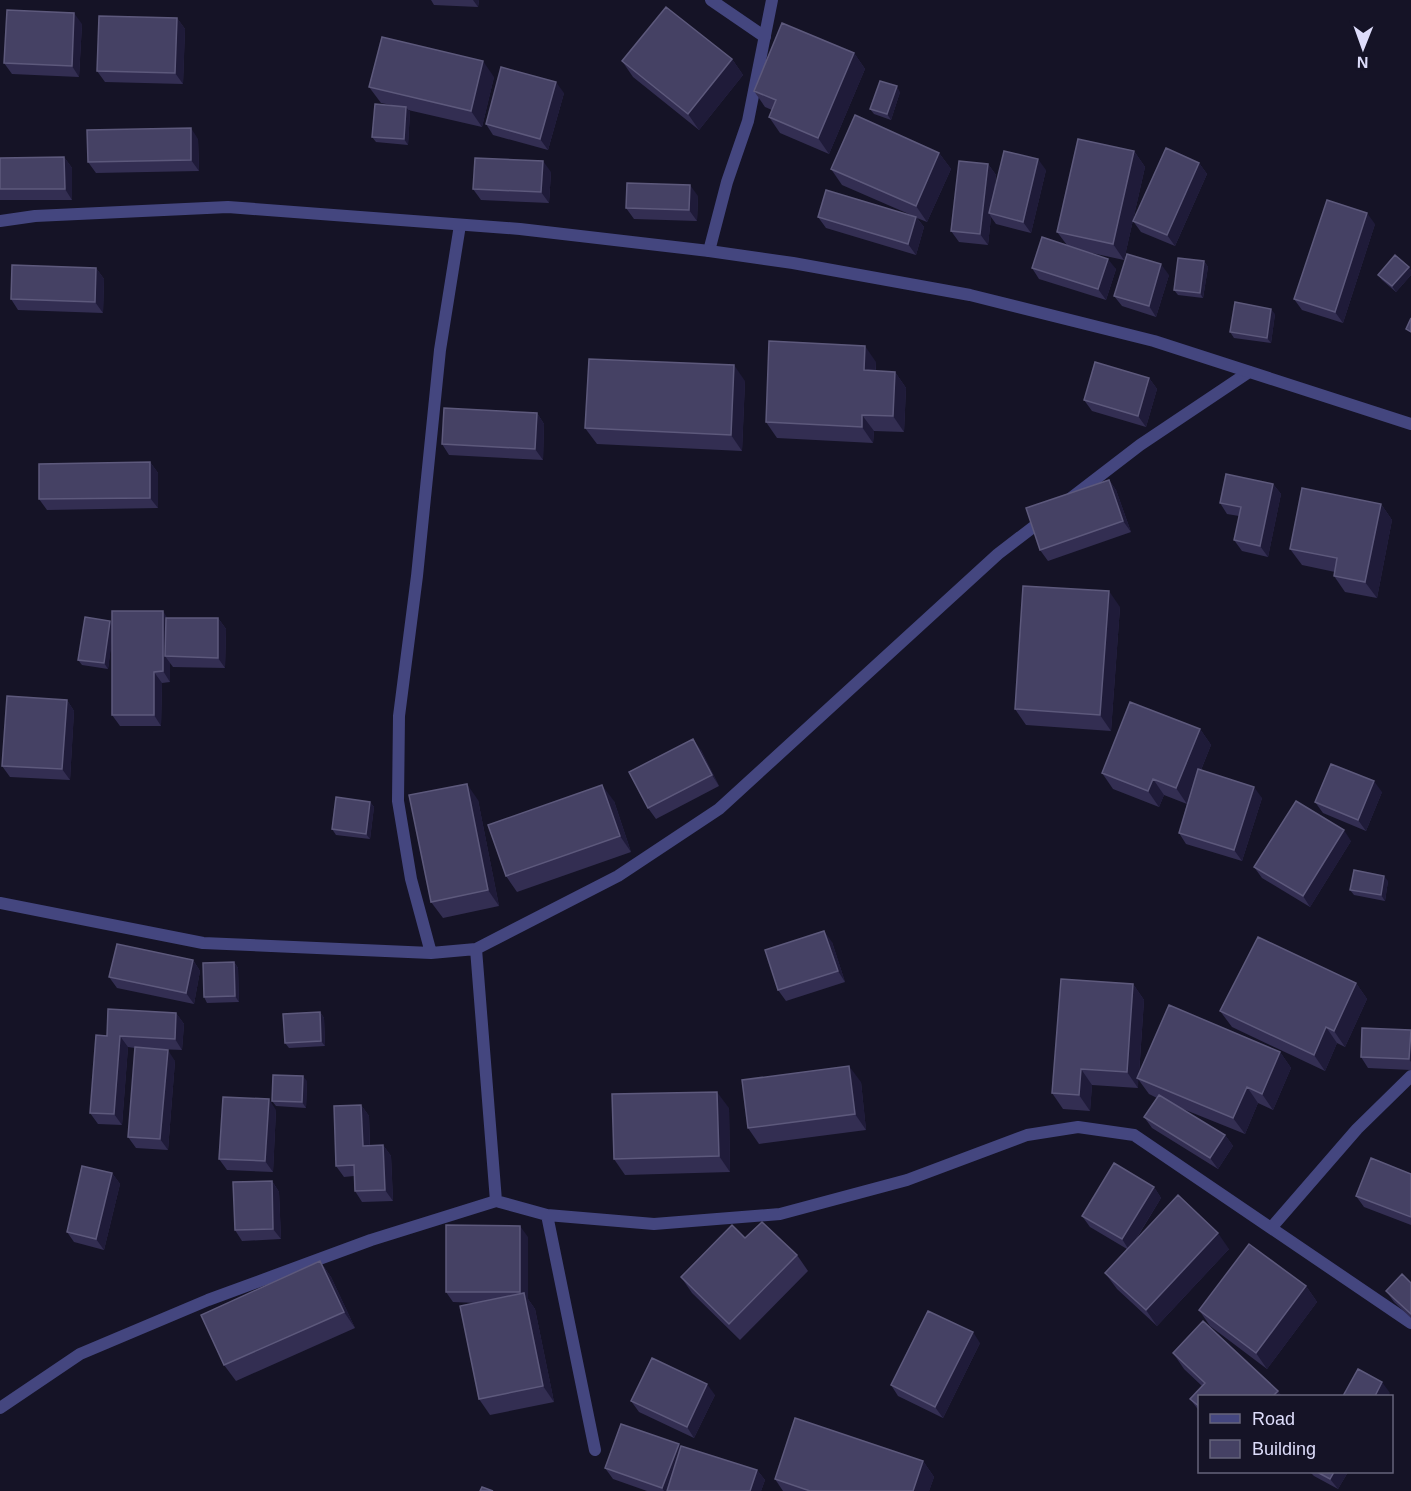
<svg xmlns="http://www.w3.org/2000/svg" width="1411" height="1491" font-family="Helvetica,sans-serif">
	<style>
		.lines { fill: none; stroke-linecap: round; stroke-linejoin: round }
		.minor { stroke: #44467f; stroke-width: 12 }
		.tertiary { stroke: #44467f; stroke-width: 12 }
		.wall { fill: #332e52 }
		.shaded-wall { fill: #1f1b39 }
		.building { fill: #454164; stroke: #5d597c; stroke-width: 1.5 }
	</style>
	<rect width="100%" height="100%" fill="#151326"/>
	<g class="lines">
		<path class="minor" d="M711 0 765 37
			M460 225 440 350 417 576 399 716 398 801 411 879 431 953 476 949
			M709 251 727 182 748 121 772 0
			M1071 498 1140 445 1249 372
			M0 903 203 943 431 953
			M496 1201 476 949 618 876 719 809 998 554 1045 518
			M547 1215 595 1450
			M1271 1228 1357 1129 1411 1076
			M0 1408 80 1354 208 1300 371 1240 496 1201 547 1215 654 1224 780 1214 907 1180 1027 1135 1078 1127 1134 1135 1411 1323"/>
		<path class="tertiary" d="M0 221 35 216 228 207 520 229 709 251 793 263 970 295 1154 341 1411 424"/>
	</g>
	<path class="wall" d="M431 0H479L478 7 434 5Z
		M177 18 185 29 183 84 105 82 97 71Z
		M82 24 79 77 12 74 4 63Z
		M854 53 865 69 829 154 780 133 769 117 772 110 765 107 754 91Z
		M732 59 743 75 699 130 633 77 622 61Z
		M494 77 482 127 408 110 410 112 408 145 376 142 372 137 391 105 381 103 369 87Z
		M900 92 891 120 874 114 870 109Z
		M564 93 548 150 493 135 486 124Z
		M198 139 199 171 96 173 88 162Z
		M1134 151 1145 167 1124 260 1087 252 1116 269 1106 300 1039 279 1032 268 1067 245 1057 232Z
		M939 153 951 169 927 222 917 218 924 227 916 255 826 228 818 217 911 215 842 185 831 169Z
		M64 157 72 168V200H0V158Z
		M1199 163 1207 174 1175 246 1141 232 1133 221Z
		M988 164 996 175 994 195 1046 170 1031 233 996 224 991 217 988 245 959 242 951 231Z
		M551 172 549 203 481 200 473 189Z
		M698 196 697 221 634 219 626 208Z
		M1375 224 1343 323 1302 310 1294 299Z
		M1204 261 1208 267 1203 298 1178 295 1174 290Z
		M1409 267 1411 271V275L1396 292 1382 280 1378 275Z
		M96 268 104 279 103 313 18 310 11 299Z
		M1169 275 1156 317 1122 306 1114 296Z
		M1275 314 1271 343 1234 338 1230 332Z
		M876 362V371L895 372 906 388 904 432 874 431 873 443 777 438 766 422Z
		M1149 378 1157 389 1146 427 1092 411 1084 400Z
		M745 381 742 451 597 444 585 428Z
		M537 413 544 424 543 460 449 455 442 444Z
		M150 462 158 473V508L47 510 39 499Z
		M1109 480 1116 490 1131 532 1048 561 1040 550Z
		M1273 484 1281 494 1268 557 1242 551 1234 540 1239 516 1227 514 1220 503Z
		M1381 504 1392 520 1377 598 1345 592 1334 576 1335 572 1302 565 1290 549Z
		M1120 607 1111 731 1026 725 1015 709Z
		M167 618H218L226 629 225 668 173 667 170 663V682L162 683 161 726H120L112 715V637L108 669 82 665 78 660 110 621 112 624Z
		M67 700 74 711 70 780 10 777 2 766Z
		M1200 729 1211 745 1201 770 1262 798 1242 861 1186 844 1179 833 1187 804 1164 795 1159 807 1113 789 1102 773Z
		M701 750 719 786 656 819 648 808Z
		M1382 792 1366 831 1323 813 1315 802Z
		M478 800 499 906 443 918 431 902Z
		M614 801 631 852 517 892 506 876Z
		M370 802 374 807 370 839 336 835 332 829Z
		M1351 841 1310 907 1262 878 1254 867Z
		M1388 881 1385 901 1354 895 1350 890Z
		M832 942 845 982 786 1001 778 990Z
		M193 960 200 971 194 1004 117 988 109 977Z
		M234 962 238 968 239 1002 207 1003 204 997Z
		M1356 983 1367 999 1345 1047 1337 1043 1325 1071 1232 1027 1220 1011Z
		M1133 984 1144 1000 1139 1075 1280 1052 1291 1068 1273 1110 1258 1103 1245 1134 1178 1107 1225 1135 1233 1146 1218 1169 1152 1128 1144 1117 1157 1098 1149 1094 1138 1079V1088L1092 1085 1090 1111 1063 1109 1052 1093Z
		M320 1012 324 1018 325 1046 289 1048 285 1043Z
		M176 1013 184 1024 182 1050 157 1049 175 1061 168 1150 136 1148 128 1137 135 1048 128 1047 122 1125 98 1124 90 1113 107 1036Z
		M1411 1030V1070L1368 1068 1361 1057Z
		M307 1081 306 1108 276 1106 272 1101Z
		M861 1082 866 1130 759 1144 748 1128Z
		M361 1105 369 1116 370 1145H383L391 1156 393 1201 362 1202 355 1191 354 1176 344 1177 336 1166Z
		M729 1108 730 1172 625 1175 614 1159Z
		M276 1110 273 1172 227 1170 219 1159Z
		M112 1173 120 1184 104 1250 74 1242 67 1232Z
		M1411 1174V1225L1364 1207 1356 1196Z
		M272 1181 279 1192 281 1239 242 1241 235 1230Z
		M1154 1187 1161 1198 1135 1241 1229 1249 1157 1326 1117 1289 1105 1273 1127 1249 1090 1227 1082 1216Z
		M528 1237V1299L535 1309 554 1402 490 1415 479 1399 478 1303 453 1302 446 1292Z
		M745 1238 797 1255 808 1271 740 1340 692 1293 681 1277Z
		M320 1261 331 1277 355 1328 236 1381 224 1365Z
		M1411 1283V1318L1394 1302 1386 1291Z
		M1306 1286 1317 1302 1267 1369 1210 1326 1199 1310Z
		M980 1343 943 1418 898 1396 891 1385Z
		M1173 1353 1278 1391 1200 1396V1412L1190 1399 1202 1386 1184 1369Z
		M715 1395 694 1438 639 1412 631 1401Z
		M680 1447 757 1470 765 1480 761 1491H647L613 1479 605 1468Z
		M923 1461 934 1477 929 1491H783L775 1479Z
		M1310 1472H1348L1338 1489 1314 1476Z"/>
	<path class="shaded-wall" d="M473 0H479L478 7Z
		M74 13 82 24 79 77 72 66Z
		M177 18 185 29 183 84 175 73Z
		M854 53 865 69 829 154 818 138Z
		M732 59 743 75 699 130 688 114Z
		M483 61 494 77 482 127 471 111Z
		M556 82 564 93 548 150 540 139Z
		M897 86 900 92 891 120 887 114Z
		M406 107 410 112 408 145 404 139Z
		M191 128 198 139 199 171 191 160Z
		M1134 151 1145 167 1124 260 1113 244Z
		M939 153 951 169 927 222 916 206Z
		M64 157 72 168V200L65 189Z
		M1038 159 1046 170 1031 233 1023 222Z
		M543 161 551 172 549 203 541 192Z
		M1199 163 1207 174 1175 246 1167 235Z
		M988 164 996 175 991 214 989 213 991 217 988 245 980 234Z
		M690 185 698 196 697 221 689 210Z
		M1367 213 1375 224 1343 323 1335 312Z
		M916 217 924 227 916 255 908 244Z
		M1108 259 1116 269 1106 300 1098 289Z
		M1204 261 1208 267 1203 298 1200 293Z
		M1161 264 1169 275 1156 317 1149 306Z
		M1409 267 1411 271V275L1396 292 1392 286Z
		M96 268 104 279 103 313 95 302Z
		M1271 309 1275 314 1271 343 1267 338Z
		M865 346 876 362 875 387 864 370Z
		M734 365 745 381 742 451 731 435Z
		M895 372 906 388 904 432 893 416Z
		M1149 378 1157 389 1146 427 1138 416Z
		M537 413 544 424 543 460 535 449Z
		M862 415 874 431 873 443 862 427Z
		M150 462 158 473V508L150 498Z
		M1109 480 1116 490 1131 532 1123 521Z
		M1273 484 1281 494 1268 557 1260 546Z
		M1381 504 1392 520 1377 598 1365 582Z
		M1109 591 1120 607 1111 731 1100 715Z
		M163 611 170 622 165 656 170 663V682L163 671Z
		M218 618 226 629 225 668 218 658Z
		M110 621 114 626 108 669 104 663Z
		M154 672 162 683 161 726 154 715Z
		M67 700 74 711 70 780 62 769Z
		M1200 729 1211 745 1187 804 1176 788Z
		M693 739 701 750 719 786 712 775Z
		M1153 779 1164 795 1159 807 1148 791Z
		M1374 781 1382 792 1366 831 1358 820Z
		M467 784 478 800 499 906 488 890Z
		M602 785 614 801 631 852 620 836Z
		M1254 787 1262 798 1242 861 1234 850Z
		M370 802 374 807 370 839 366 834Z
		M1344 830 1351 841 1310 907 1303 896Z
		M1384 876 1388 881 1385 901 1381 895Z
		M824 931 832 942 845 982 838 971Z
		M193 960 200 971 194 1004 186 993Z
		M234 962 238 968 239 1002 235 996Z
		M1356 983 1367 999 1345 1047 1334 1031Z
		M1133 984 1144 1000 1138 1088 1127 1072Z
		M320 1012 324 1018 325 1046 321 1041Z
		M176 1013 184 1024 182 1050 175 1039Z
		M1326 1027 1337 1043 1325 1071 1314 1055Z
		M1411 1030V1062L1409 1059Z
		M120 1036 128 1047 122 1125 114 1114Z
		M168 1050 175 1061 168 1150 160 1139Z
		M1280 1052 1291 1068 1273 1110 1262 1094Z
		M849 1066 861 1082 866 1130 855 1114Z
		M1081 1069 1092 1085 1090 1111 1079 1095Z
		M303 1076 307 1081 306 1108 302 1102Z
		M1247 1087 1258 1103 1245 1134 1233 1118Z
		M717 1092 729 1108 730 1172 719 1156Z
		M269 1099 276 1110 273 1172 265 1161Z
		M361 1105 369 1116 370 1157 363 1146Z
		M1225 1135 1233 1146 1218 1169 1210 1158Z
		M383 1145 391 1156 393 1201 385 1190Z
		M112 1173 120 1184 104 1250 96 1239Z
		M272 1181 279 1192 281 1239 273 1229Z
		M1154 1187 1161 1198 1129 1250 1122 1239Z
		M520 1226 528 1237V1299L535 1309 554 1402 543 1386 525 1299 520 1292Z
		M1218 1233 1229 1249 1157 1326 1146 1310Z
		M320 1261 331 1277 355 1328 344 1312Z
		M1306 1286 1317 1302 1267 1369 1256 1353Z
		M973 1332 980 1343 943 1418 935 1407Z
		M1382 1382 1390 1393 1388 1396H1375Z
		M707 1384 715 1395 694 1438 687 1427Z
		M1278 1391 1282 1396H1273Z
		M679 1444 686 1455 673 1491H664L662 1488Z
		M923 1461 934 1477 929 1491H913Z
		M757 1470 765 1480 761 1491H750Z
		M1334 1472H1348L1338 1489 1330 1479Z"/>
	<path class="building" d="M666 7 732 59 688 114 622 61Z
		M7 10 74 13 72 66 4 63Z
		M99 16 177 18 175 73 97 71Z
		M782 23 854 53 818 138 769 117 776 100 754 91Z
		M382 37 483 61 471 111 369 87Z
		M501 67 556 82 540 139 486 124Z
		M880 81 897 86 887 114 870 109Z
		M375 104 406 107 404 139 372 137Z
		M855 115 939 153 916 206 831 169Z
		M191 128V160L88 162 87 130Z
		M1078 139 1134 151 1113 244 1057 232Z
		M1166 148 1199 163 1167 235 1133 221Z
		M1004 151 1038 159 1023 222 989 213Z
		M64 157 65 189H0V158Z
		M475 158 543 161 541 192 473 189Z
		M959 161 988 164 980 234 951 231Z
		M627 183 690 185 689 210 626 208Z
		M826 190 916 217 908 244 818 217Z
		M1327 200 1367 213 1335 312 1294 299Z
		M1042 237 1108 259 1098 289 1032 268Z
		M1127 254 1161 264 1149 306 1114 296Z
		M1395 255 1409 267 1392 286 1378 275Z
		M1178 258 1204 261 1200 293 1174 290Z
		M12 265 96 268 95 302 11 299Z
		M1235 302 1271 309 1267 338 1230 332Z
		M1411 318V332L1406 329Z
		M769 341 865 346 864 370 895 372 893 416 862 415V427L766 422Z
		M589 359 734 365 731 435 585 428Z
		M1095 362 1149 378 1138 416 1084 400Z
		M444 408 537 413 535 449 442 444Z
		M150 462V498L39 499V464Z
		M1226 474 1273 484 1260 546 1234 540 1241 507 1220 503Z
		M1109 480 1123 521 1040 550 1026 508Z
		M1302 488 1381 504 1365 582 1334 576 1337 558 1290 549Z
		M1023 586 1109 591 1100 715 1015 709Z
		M112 611H163V671L154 672V715H112Z
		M85 617 110 621 104 663 78 660Z
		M166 618H218V658L165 656Z
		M7 696 67 700 62 769 2 766Z
		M1130 702 1200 729 1176 788 1153 779 1148 791 1102 773Z
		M693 739 712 775 648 808 629 772Z
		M1331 764 1374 781 1358 820 1315 802Z
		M1198 769 1254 787 1234 850 1179 833Z
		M467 784 488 890 431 902 409 795Z
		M602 785 620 836 506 876 488 825Z
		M336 797 370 802 366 834 332 829Z
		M1296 801 1344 830 1303 896 1254 867Z
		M1354 870 1384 876 1381 895 1350 890Z
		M824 931 838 971 778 990 765 950Z
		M1258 937 1356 983 1334 1031 1326 1027 1314 1055 1220 1011Z
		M117 944 193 960 186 993 109 977Z
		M234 962 235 996 204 997 203 963Z
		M1061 979 1133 984 1127 1072 1081 1069 1079 1095 1052 1093Z
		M1169 1005 1280 1052 1262 1094 1247 1087 1233 1118 1137 1078Z
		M108 1009 176 1013 175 1039 120 1036 114 1114 90 1113 96 1035 107 1036Z
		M320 1012 321 1041 285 1043 283 1014Z
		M1362 1028 1411 1030 1409 1059 1361 1057Z
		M135 1047 168 1050 160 1139 128 1137Z
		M849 1066 855 1114 748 1128 742 1080Z
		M273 1075 303 1076 302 1102 272 1101Z
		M717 1092 719 1156 614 1159 612 1094Z
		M1159 1095 1225 1135 1210 1158 1144 1117Z
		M223 1097 269 1099 265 1161 219 1159Z
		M361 1105 363 1146 383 1145 385 1190 355 1191 354 1165 336 1166 334 1106Z
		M1371 1158 1411 1174V1217L1356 1196Z
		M1114 1163 1154 1187 1122 1239 1082 1216Z
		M82 1166 112 1173 96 1239 67 1232Z
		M272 1181 273 1229 235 1230 233 1182Z
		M1178 1195 1218 1233 1146 1310 1105 1273Z
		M762 1222 797 1255 729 1324 681 1277 732 1225 745 1238Z
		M446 1225 520 1226V1292H446Z
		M1249 1244 1306 1286 1256 1353 1199 1310Z
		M320 1261 344 1312 224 1365 201 1315Z
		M1402 1274 1411 1283V1314L1386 1291Z
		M524 1293 543 1386 479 1399 460 1306Z
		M928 1311 973 1332 935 1407 891 1385Z
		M1203 1321 1278 1391 1273 1396H1200V1407L1190 1399 1205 1383 1173 1353Z
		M652 1358 707 1384 687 1427 631 1401Z
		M1358 1369 1382 1382 1375 1396H1343Z
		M795 1418 923 1461 913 1491H810L775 1479Z
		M621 1424 679 1444 662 1488 605 1468Z
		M681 1446 757 1470 750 1491H667Z
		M1317 1472H1334L1330 1479Z
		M482 1487 493 1491H480Z"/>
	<rect x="1198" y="1395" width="195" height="78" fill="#151326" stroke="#65647b" stroke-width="1.5"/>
	<rect x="1210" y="1414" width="30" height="9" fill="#44467f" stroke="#65647b" stroke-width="1.5"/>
	<text x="1252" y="1425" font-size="18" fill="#deddfb">Road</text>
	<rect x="1210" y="1440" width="30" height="18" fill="#454164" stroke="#65647b" stroke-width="1.5"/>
	<text x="1252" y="1455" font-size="18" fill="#deddfb">Building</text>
	<g transform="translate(1363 48) rotate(181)" stroke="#151326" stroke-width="4.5" paint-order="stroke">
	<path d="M0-4.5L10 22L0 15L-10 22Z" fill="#deddfb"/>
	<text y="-9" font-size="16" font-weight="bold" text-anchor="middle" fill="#deddfb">N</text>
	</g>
</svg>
